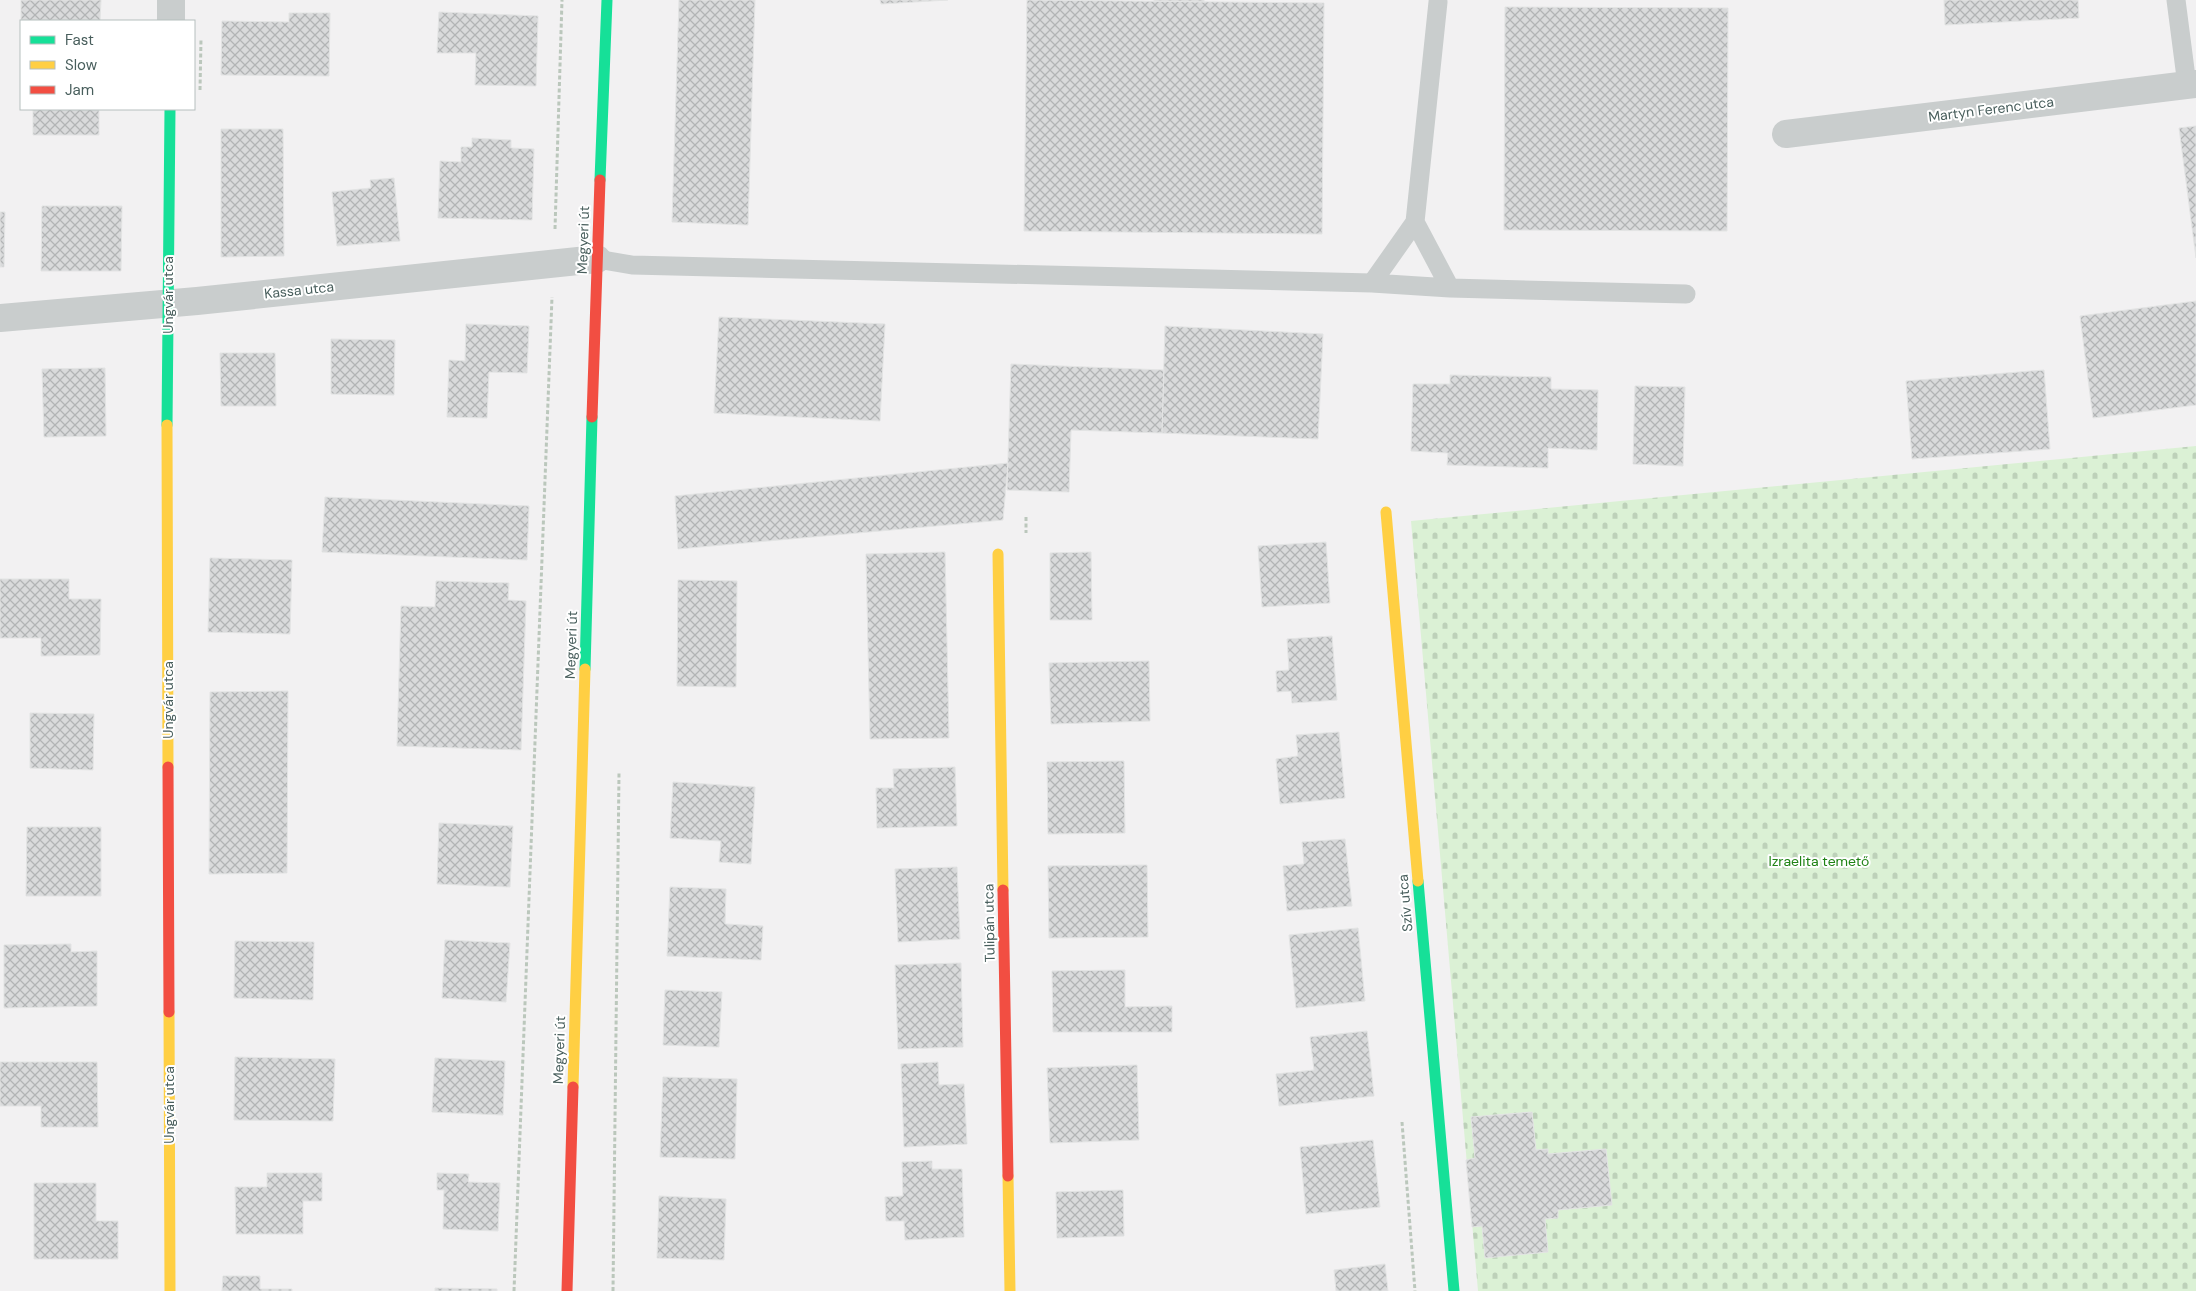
<svg xmlns="http://www.w3.org/2000/svg" width="2196" height="1291" font-family="'DM Sans',sans-serif">
	<style>
		.cemetery { fill: url(#cemetery-stones) }
		.building { fill: url(#building-cross-hatch); stroke: #e3e4e4 }
		.lines { fill: none; stroke-linecap: round; stroke-linejoin: round }
		.path { stroke: #bbc7bc; stroke-width: 3; stroke-dasharray: 4 2.5; stroke-linecap: butt }
		.lane { stroke: #c9cdcd; stroke-width: 19 }
		.street { stroke: #c9cdcd; stroke-width: 28 }
		.fast { stroke: #16e098; stroke-width: 11 }
		.slow { stroke: #ffcf43; stroke-width: 11 }
		.jam { stroke: #f24e42; stroke-width: 11 }
		.labels { text-anchor: middle; stroke-width: 4; stroke-linejoin: round; paint-order: stroke }
		.street-label { font-size: 14px; fill: #485e5c; stroke: #fff }
		.park-label { font-size: 14px; fill: #1f8315; stroke: #fff }
	</style>
	<defs>
		<pattern id="cemetery-stones" width="16" height="16" patternUnits="userSpaceOnUse" patternTransform="scale(1.25)"><rect width="16" height="16" fill="#dbf1d5"/><path d="M2 7V4a2 2 0 0 1 4 0v3zM10 15v-3a2 2 0 0 1 4 0v3z" fill="#bdd1b9"/></pattern>
		<pattern id="building-cross-hatch" width="8" height="8" patternUnits="userSpaceOnUse" patternTransform="scale(1.25)"><rect width="8" height="8" fill="#d9dadb"/><path d="M0 0l8 8M0 8l8-8" fill="none" stroke="#b2b4b5"/></pattern>
	</defs>
	<rect width="100%" height="100%" fill="#f2f1f2"/>
	<path class="cemetery" d="M2196 446V1291H1478L1411 521Z"/>
	<path class="building" d="M21 0H101L100 21H21V30Z
		M679 0H755L748 225 672 222Z
		M880 0H948L881 4Z
		M1027 0 1324 3 1322 234 1024 231Z
		M1154 0H1204V2L1154 1Z
		M1944 0H2078L2079 18 1945 25Z
		M1505 7 1728 8 1727 231 1504 230Z
		M439 12 538 16 536 86 475 85 476 53H437Z
		M289 13H330L329 76 221 75 222 21 289 22Z
		M33 109H99V135H33Z
		M2196 126V258L2179 128Z
		M221 129H283L284 256 221 257Z
		M472 138 511 140V148L534 149 532 220 438 218 440 161 461 162V147H472Z
		M394 178 400 241 337 246 332 192 371 188 370 180Z
		M42 206H122L121 271H41Z
		M0 212H5L4 267H0Z
		M2196 301V405L2093 418 2080 316Z
		M719 317 885 324 880 421 714 413Z
		M466 324 529 326 527 373 489 372 487 418 447 417 449 360 465 361Z
		M1165 326 1323 334 1318 439 1162 433Z
		M331 339 395 340 394 395 331 394Z
		M220 353H275L276 406H221Z
		M1011 364 1164 370 1162 433 1071 430 1069 492 1007 490Z
		M105 368 106 436 44 437 42 369Z
		M2044 370 2050 449 1912 459 1906 381Z
		M1450 375 1551 377V389L1598 390 1597 450 1548 448V468L1447 465 1448 453 1411 451 1413 384H1450Z
		M1635 386 1685 387 1683 466 1633 464Z
		M1008 463 1003 520 678 549 675 496Z
		M325 497 529 506 527 560 322 552Z
		M1326 542 1330 603 1262 607 1258 546Z
		M945 552 949 738 870 739 866 554Z
		M1091 552 1092 620H1050V553Z
		M210 558 292 560 290 634 208 632Z
		M0 579H69V599H101L100 655 41 656V638H0Z
		M678 580 737 581 736 687 677 686Z
		M436 581 509 583 508 600 526 601 521 750 397 746 401 606 435 607Z
		M1332 636 1337 700 1292 703 1291 691 1277 692 1276 671 1289 670 1287 639Z
		M1149 661 1150 721 1051 724 1049 663Z
		M288 691 287 873 209 874 210 692Z
		M30 713 94 714 93 770 30 768Z
		M1339 732 1345 798 1280 804 1276 759 1298 756 1296 735Z
		M1124 761 1125 833 1048 834 1047 762Z
		M955 767 957 826 877 828 876 788H894L893 769Z
		M673 782 755 787 751 864 719 862 721 841 670 838Z
		M439 823 513 826 510 887 437 884Z
		M27 827H101V896H26Z
		M1345 839 1352 906 1287 911 1283 866 1304 864 1302 842Z
		M1147 865 1148 937 1049 938 1048 866Z
		M957 867 960 939 898 942 895 869Z
		M670 887 726 889 725 924 763 926 761 960 667 956Z
		M1358 928 1365 1001 1296 1008 1289 935Z
		M445 940 510 943 506 1002 442 998Z
		M235 941 314 942 313 1000 234 998Z
		M71 944V952L97 951V1006L4 1008V945Z
		M961 963 963 1047 898 1049 895 965Z
		M1125 970V1007L1172 1006V1032H1053L1052 971Z
		M665 990 722 992 719 1047 663 1045Z
		M1367 1031 1374 1096 1279 1106 1276 1074 1314 1070 1310 1037Z
		M235 1057 335 1059 333 1121 234 1120Z
		M435 1058 505 1061 503 1115 432 1112Z
		M0 1062H97L98 1127H41V1106H0Z
		M938 1062 939 1085 964 1084 967 1144 904 1147 901 1064Z
		M1137 1065 1139 1140 1050 1143 1047 1068Z
		M663 1077 737 1079 735 1159 660 1157Z
		M1532 1112 1536 1150 1548 1149V1154L1606 1149 1612 1205 1558 1210V1218L1545 1219 1548 1252 1485 1258 1482 1226 1472 1227 1466 1160 1475 1158 1471 1117Z
		M1373 1140 1380 1207 1306 1214 1300 1147Z
		M932 1161V1169H962L964 1237 905 1240 904 1221H886L885 1197 903 1196 902 1162Z
		M267 1173H322V1201H303V1234H236L235 1187H267Z
		M437 1173 469 1174 468 1182 500 1183 498 1231 443 1229 444 1190H437Z
		M34 1183H96V1221H118V1259H34Z
		M1123 1190 1124 1236 1057 1238 1056 1192Z
		M659 1196 726 1199 724 1260 657 1258Z
		M1385 1264 1388 1291H1336L1334 1270Z
		M223 1276H260V1289H292V1291H222Z
		M435 1288 497 1289V1291H435Z"/>
	<g class="lines">
		<path class="path" d="M200 90 201 39
			M555 229 562 0
			M1026 517V533
			M1402 1122 1415 1291
			M514 1291 552 297
			M613 1291 619 773"/>
		<path class="lane" d="M2176 0 2187 85
			M1438 2 1415 222 1450 288 1686 294
			M597 259 632 265 1372 283 1415 222
			M1372 283 1450 288"/>
		<path class="street" d="M171 21V0
			M1786 134 2196 84
			M0 318 197 301 597 259"/>
		<path class="fast" d="M600 180 607 0
			M167 425 170 109
			M585 669 592 417
			M1418 881 1454 1291"/>
		<path class="slow" d="M167 425 168 767
			M1386 512 1418 881
			M998 554 1003 890
			M169 1012 170 1291
			M573 1087 585 669
			M1008 1176 1010 1291"/>
		<path class="jam" d="M592 417 600 180
			M168 767 169 1012
			M1003 890 1008 1176
			M567 1291 573 1087"/>
	</g>
	<g class="labels">
		<g class="street-label">
			<text transform="translate(1991 109) rotate(-7)" y="5">Martyn Ferenc utca</text>
			<text transform="translate(583 240) rotate(-88)" y="5">Megyeri út</text>
			<text transform="translate(299 290) rotate(-6)" y="5">Kassa utca</text>
			<text transform="translate(168 295) rotate(-90)" y="5">Ungvár utca</text>
			<text transform="translate(571 645) rotate(-88)" y="5">Megyeri út</text>
			<text transform="translate(168 700) rotate(-90)" y="5">Ungvár utca</text>
			<text transform="translate(1405 903) rotate(-95)" y="5">Szív utca</text>
			<text transform="translate(989 923) rotate(-91)" y="5">Tulipán utca</text>
			<text transform="translate(559 1050) rotate(-88)" y="5">Megyeri út</text>
			<text transform="translate(169 1105) rotate(-90)" y="5">Ungvár utca</text>
		</g>
		<g class="park-label">
			<text x="1819" y="866">Izraelita temető</text>
		</g>
	</g>
	<rect x="20" y="20" width="175" height="90" fill="#ffffff" stroke="#b6bfbe"/>
	<rect x="30" y="36" width="25" height="8" fill="#16e098" stroke="#b6bfbe"/>
	<text x="65" y="45" font-size="15" fill="#485e5c">Fast</text>
	<rect x="30" y="61" width="25" height="8" fill="#ffcf43" stroke="#b6bfbe"/>
	<text x="65" y="70" font-size="15" fill="#485e5c">Slow</text>
	<rect x="30" y="86" width="25" height="8" fill="#f24e42" stroke="#b6bfbe"/>
	<text x="65" y="95" font-size="15" fill="#485e5c">Jam</text>
</svg>
